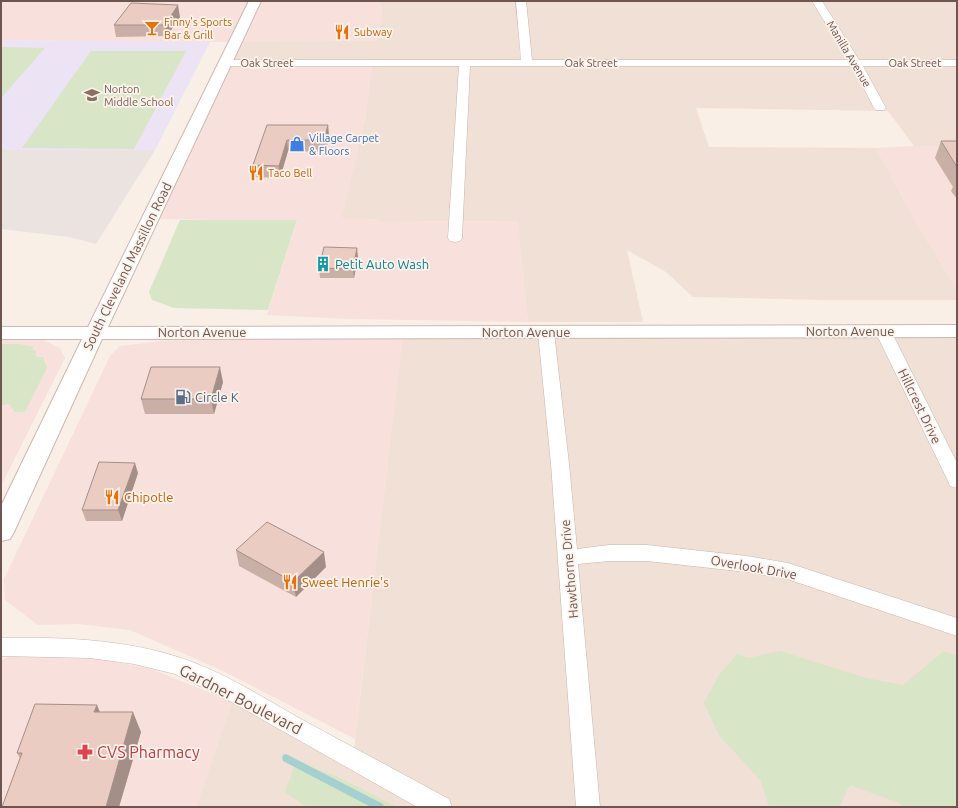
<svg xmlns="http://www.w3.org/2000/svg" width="958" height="808" font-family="Ubuntu,sans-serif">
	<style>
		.residential { fill: #f0e0d6 }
		.commercial { fill: #f8e0dc }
		.industrial { fill: #eae3e0 }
		.education { fill: #ece3f5 }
		.green { fill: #d8e5c7 }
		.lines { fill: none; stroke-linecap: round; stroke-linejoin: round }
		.stream { fill: #a5d0d0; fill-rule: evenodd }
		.minor-casing { stroke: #c9b6ae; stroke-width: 1 }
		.secondary-casing { stroke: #cdb7af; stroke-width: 2 }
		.minor { fill: #fff; fill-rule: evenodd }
		.secondary { fill: #fff; fill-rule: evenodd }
		.wall { fill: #caafa7 }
		.shaded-wall { fill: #a48f88 }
		.building { fill: #ebccc2; stroke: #a48f88 }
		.labels { text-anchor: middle; stroke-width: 3.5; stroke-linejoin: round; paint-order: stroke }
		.far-food-label { font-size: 11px; fill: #c56008; stroke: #fcf3ec; text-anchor: start }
		.far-street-label { font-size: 11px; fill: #6f554f; stroke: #fcf3ec }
		.far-education-label { font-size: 11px; fill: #785e54; stroke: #fcf3ec; text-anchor: start }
		.far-shop-label { font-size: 11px; fill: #366cbe; stroke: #fcf3ec; text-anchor: start }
		.culture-label { font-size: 13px; fill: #0d838f; stroke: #fcf3ec; text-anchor: start }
		.street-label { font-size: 13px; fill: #6f554f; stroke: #fcf3ec }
		.service-label { font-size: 13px; fill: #4e5e75; stroke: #fcf3ec; text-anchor: start }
		.food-label { font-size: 13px; fill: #c56008; stroke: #fcf3ec; text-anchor: start }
		.near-street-label { font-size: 16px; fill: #6f554f; stroke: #fcf3ec }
		.near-health-label { font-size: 16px; fill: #be3a42; stroke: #fcf3ec; text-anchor: start }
	</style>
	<rect width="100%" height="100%" fill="#f9efe6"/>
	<path class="residential" d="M377 1H957V146H914L888 111 696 108 709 147 876 148 916 223 957 289V300H826L693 297 666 272 627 250 643 322H528L517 221 381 222 375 219H341L366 115 372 63H225L235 42 383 8Z
		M957 331V807H196L235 693 353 758 403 332Z"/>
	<path class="commercial" d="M1 1H377L383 8 378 41 210 42 1 40Z
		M225 63H372L366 115 342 218 376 219 381 222 518 221 528 322 350 319 267 315 297 221 151 219Z
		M914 146H957V289L916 223 876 148Z
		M403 337 355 739 225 672 130 630 79 624 38 625 5 600 4 579 110 356 120 346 188 338Z
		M41 339 60 348 65 358 1 486V340Z
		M78 655 152 669 232 702 196 807H1V661L9 656Z"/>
	<path class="industrial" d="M1 148 8 150H155L96 244 69 237 1 229Z"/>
	<path class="education" d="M1 40 210 42 155 150H8L1 148Z"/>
	<path class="green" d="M1 47 45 48 1 98Z
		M91 51H186L134 149 22 148Z
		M180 220H297L268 310 174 308 152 300 149 292Z
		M1 344H19L34 347 32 349 37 352 35 354 37 357H43L47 368 25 412H14L10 404 1 405Z
		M780 651 866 678 903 685 944 651 957 656V807H903L899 803 850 785 839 807H769L761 781 719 735 704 703 719 675 737 654 749 658Z
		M296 762 336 776 397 807H307L285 792Z"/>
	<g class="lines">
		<path class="stream" d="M286 754 383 804 384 807H371L283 761 282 758 283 755Z"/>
		<defs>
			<path id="minor" d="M516 1H526L532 60H848L812 1H822L859 60H957V66H863L886 108 884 110H876L874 108 852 66H470L462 238 460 241 455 242 450 241 448 238 459 66H225L220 63 225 60H521Z
				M883 326 889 328 891 331 957 463V488L950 486 948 481 875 331 877 328Z
				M546 327 552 329 554 332 569 464 577 549 609 545H647L747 556 788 563 957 618V636L787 579 747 572 647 561H609L578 564 600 807H576L551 464 538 332 540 329Z
				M1 638C61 637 121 639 178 657 222 671 260 696 299 718 349 745 399 772 449 799L452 807H417L228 700 175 674 134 664 90 658 1 656Z"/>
			<path id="secondary" d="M249 1H261L108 327 957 325V337L102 339 14 532 10 539 1 541V506L82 339H1V327H88Z"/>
		</defs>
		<use href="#minor" class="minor-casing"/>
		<use href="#secondary" class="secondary-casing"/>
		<use href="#minor" class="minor"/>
		<use href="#secondary" class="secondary"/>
	</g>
	<path class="wall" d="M180 17 167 36 116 37 114 25Z
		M267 125H328L329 137 326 152 288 151 280 178 255 177 253 165Z
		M941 141H957V199L951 191 953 187 935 158Z
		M358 257 354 278H320L319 268Z
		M223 382 214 414H145L141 399Z
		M138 473 122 521H86L82 510Z
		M236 550 326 567 296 597 239 566Z
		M100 712 141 732 119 807H2L20 758 17 753Z"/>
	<path class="shaded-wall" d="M178 5 180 17 167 36 165 25Z
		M328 125 329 137 326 152 324 140Z
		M287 140 288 151 280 178 279 166Z
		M357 248 358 257 354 278 353 269Z
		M220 367 223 382 214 414 211 399Z
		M135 463 138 473 122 521 118 510Z
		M324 552 326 567 296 597 293 582Z
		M97 705 105 724 94 712Z
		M133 712 141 732 119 807H106Z"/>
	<path class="building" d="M131 3 178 5 165 25H114Z
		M267 125H328L324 140H287L279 166 253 165Z
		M941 141H957V167Z
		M324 247 357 248 353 269 319 268Z
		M151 367H220L211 399H141Z
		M99 462 135 463 118 510H82Z
		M267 522 324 552 293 582 236 550Z
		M35 704 97 705 94 712H133L106 807H2L22 753H17Z"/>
	<defs>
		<symbol id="bar-bare" viewBox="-9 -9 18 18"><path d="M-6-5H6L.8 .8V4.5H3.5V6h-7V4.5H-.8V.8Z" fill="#e8710a" stroke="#fcf3ec" stroke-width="2.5" paint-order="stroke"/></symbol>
		<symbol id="restaurant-bare" viewBox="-9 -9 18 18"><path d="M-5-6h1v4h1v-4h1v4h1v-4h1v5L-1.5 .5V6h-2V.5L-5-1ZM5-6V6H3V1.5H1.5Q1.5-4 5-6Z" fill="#e8710a" stroke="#fcf3ec" stroke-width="2.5" paint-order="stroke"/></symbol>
		<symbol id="school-bare" viewBox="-9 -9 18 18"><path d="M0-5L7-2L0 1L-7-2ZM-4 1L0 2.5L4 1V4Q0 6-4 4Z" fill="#8d6e63" stroke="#fcf3ec" stroke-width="2.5" paint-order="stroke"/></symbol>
		<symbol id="shop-bare" viewBox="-9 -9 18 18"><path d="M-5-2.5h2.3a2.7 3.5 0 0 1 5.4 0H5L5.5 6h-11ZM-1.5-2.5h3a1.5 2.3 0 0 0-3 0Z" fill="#3f7fe0" stroke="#fcf3ec" stroke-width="2.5" paint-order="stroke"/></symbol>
		<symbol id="building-bare" viewBox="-9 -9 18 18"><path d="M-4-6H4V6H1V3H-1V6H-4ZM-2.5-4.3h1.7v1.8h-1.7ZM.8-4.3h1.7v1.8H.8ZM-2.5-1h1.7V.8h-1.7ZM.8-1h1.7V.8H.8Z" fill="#0f9aa8" stroke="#fcf3ec" stroke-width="2.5" paint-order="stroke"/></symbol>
		<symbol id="fuel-bare" viewBox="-9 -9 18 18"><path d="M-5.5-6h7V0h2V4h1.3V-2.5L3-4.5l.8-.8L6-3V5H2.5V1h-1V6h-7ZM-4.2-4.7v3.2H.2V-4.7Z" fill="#5c6f8a" stroke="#fcf3ec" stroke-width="2.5" paint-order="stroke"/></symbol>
		<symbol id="pharmacy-bare" viewBox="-9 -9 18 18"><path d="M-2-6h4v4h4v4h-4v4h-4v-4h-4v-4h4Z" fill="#e0444e" stroke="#fcf3ec" stroke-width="2.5" paint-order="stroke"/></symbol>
	</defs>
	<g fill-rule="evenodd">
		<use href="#bar-bare" x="141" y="17" width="22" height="22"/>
		<use href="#restaurant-bare" x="331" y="21" width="22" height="22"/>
		<use href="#school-bare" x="81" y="84" width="22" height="22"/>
		<use href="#shop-bare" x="286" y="133" width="22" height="22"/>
		<use href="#restaurant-bare" x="245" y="162" width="22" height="22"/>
		<use href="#building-bare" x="312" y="253" width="22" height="22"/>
		<use href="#fuel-bare" x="172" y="386" width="22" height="22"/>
		<use href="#restaurant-bare" x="101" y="486" width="22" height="22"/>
		<use href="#restaurant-bare" x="279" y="571" width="22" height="22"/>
		<use href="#pharmacy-bare" x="74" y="741" width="22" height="22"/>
	</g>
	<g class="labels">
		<g class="far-food-label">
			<text x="164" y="26">Finny's Sports<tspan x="164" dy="13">Bar &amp; Grill</tspan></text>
			<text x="354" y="36">Subway</text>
			<text x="268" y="177">Taco Bell</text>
		</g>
		<g class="far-street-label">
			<text transform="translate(849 54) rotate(59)" y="4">Manilla Avenue</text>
			<text x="267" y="67">Oak Street</text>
			<text x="591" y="67">Oak Street</text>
			<text x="915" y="67">Oak Street</text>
		</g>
		<g class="far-education-label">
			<text x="104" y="93">Norton<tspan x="104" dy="13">Middle School</tspan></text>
		</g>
		<g class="far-shop-label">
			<text x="309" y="142">Village Carpet<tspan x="309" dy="13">&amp; Floors</tspan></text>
		</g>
		<g class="culture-label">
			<text x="335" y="269">Petit Auto Wash</text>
		</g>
		<g class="street-label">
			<text transform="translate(127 266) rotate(-64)" y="5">South Cleveland Massillon Road</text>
			<text x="850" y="336">Norton Avenue</text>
			<text x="202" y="337">Norton Avenue</text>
			<text x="526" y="337">Norton Avenue</text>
			<text transform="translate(920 406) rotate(64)" y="5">Hillcrest Drive</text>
			<text transform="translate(754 567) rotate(10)" y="5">Overlook Drive</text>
			<text transform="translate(569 569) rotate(-95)" y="5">Hawthorne Drive</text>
		</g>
		<g class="service-label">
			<text x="195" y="402">Circle K</text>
		</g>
		<g class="food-label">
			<text x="124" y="502">Chipotle</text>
			<text x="302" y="587">Sweet Henrie's</text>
		</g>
		<g class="near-street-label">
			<text transform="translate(241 699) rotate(27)" y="6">Gardner Boulevard</text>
		</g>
		<g class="near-health-label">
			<text x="97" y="758">CVS Pharmacy</text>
		</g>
	</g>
	<rect width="958" height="808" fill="none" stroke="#6f554f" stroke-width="4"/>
</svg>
